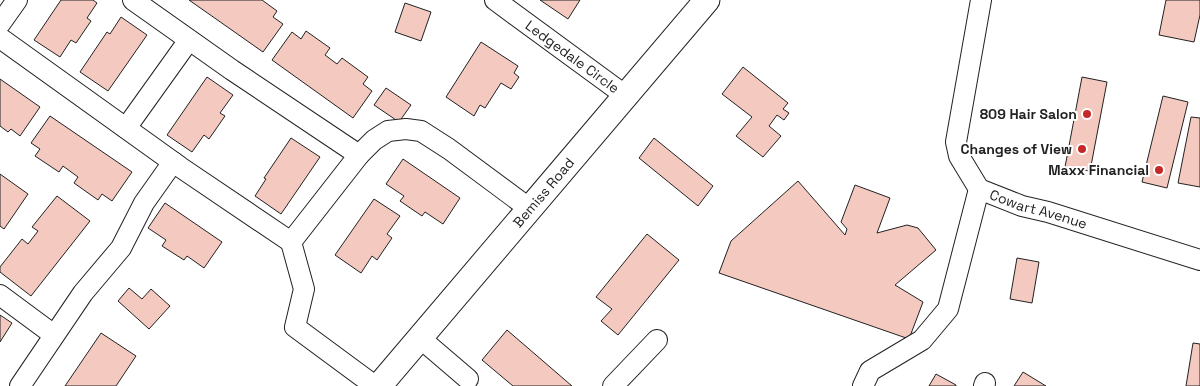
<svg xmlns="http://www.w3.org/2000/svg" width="1200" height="386" font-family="'Space Grotesk',sans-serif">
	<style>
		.building { fill: #f3c9c0; stroke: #222 }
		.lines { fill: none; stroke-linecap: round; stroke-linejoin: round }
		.minor-casing { stroke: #222; stroke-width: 22 }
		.major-casing { stroke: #222; stroke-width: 27 }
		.minor { stroke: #fff; stroke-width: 20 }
		.major { stroke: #fff; stroke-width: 25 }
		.poi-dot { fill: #c62828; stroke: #fff; stroke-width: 2 }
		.labels { text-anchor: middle; stroke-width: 4; stroke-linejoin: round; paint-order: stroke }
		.street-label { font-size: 14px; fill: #222; stroke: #fff }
		.poi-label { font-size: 14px; font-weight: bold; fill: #222; stroke: #fff; text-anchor: end }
	</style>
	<rect width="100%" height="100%" fill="#fff"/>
	<path class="building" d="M61 0H93L97 3 87 18 91 21 76 43 71 40 60 57 34 40Z
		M189 0H262L277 11 273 17 283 24 263 52Z
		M540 0H580L568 19Z
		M1166 0H1200V15L1194 42 1159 35Z
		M405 3 431 12 421 41 395 32Z
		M121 17 147 35 108 91 80 72 107 32 110 34Z
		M306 31 330 48 325 55 337 64 342 58 368 77 363 84 372 91 353 118 272 60 292 32 301 39Z
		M481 42 518 66 514 73 519 77 511 89 501 83 485 108 480 105 474 116 446 97Z
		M743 67 788 103 783 109 789 113 784 120 777 115 769 126 781 136 763 157 736 136 752 117 722 94Z
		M207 77 233 95 220 113 225 116 209 139 204 135 192 152 167 135Z
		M1082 77 1107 82 1090 171 1065 167Z
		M0 79 40 107 20 136 11 129 8 132 0 126Z
		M386 88 411 105 399 122 374 105Z
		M1163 96 1188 102 1167 188 1142 182Z
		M50 116 132 172 112 201 102 194 98 200 74 183 78 177 63 166 59 172 35 156 40 149 31 143Z
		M1191 117 1200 118V187L1178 183Z
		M291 138 320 157 281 214 255 196 266 179 264 178Z
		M654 138 713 186 698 206 639 158Z
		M403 159 460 198 443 224 425 212 422 216 400 201 404 196 386 184Z
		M0 174 28 194 4 229 0 226Z
		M798 181 845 235 847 229 841 222 855 185 890 198 877 233 907 225 918 228 936 250 895 285 923 302 909 339 719 273 731 241Z
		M57 196 90 221 31 296 0 272V267L22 239 28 244 38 231 32 227Z
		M374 199 400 216 387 234 392 238 377 260 372 256 361 273 335 255Z
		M165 203 222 242 204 268 187 256 184 260 162 246 166 240 148 228Z
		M647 234 679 260 618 335 601 321 612 309 596 297Z
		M1017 258 1039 262 1032 303 1010 299Z
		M129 288 142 299 151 289 170 306 149 329 118 301Z
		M0 315 12 323 0 342Z
		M507 330 572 386H513L482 360Z
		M101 333 136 356 116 386H65Z
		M1193 343 1200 344V386H1186Z
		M1023 372 1046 386H1014Z
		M936 374 956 385V386H929Z"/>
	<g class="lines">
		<defs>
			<g id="minor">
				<path d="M133 0 232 70 359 155 374 140 388 131 406 129 421 131 449 149 530 209"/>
				<path id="s1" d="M495 0 626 96"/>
				<path id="s2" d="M981 0 956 142 959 156 979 189 1022 206 1048 212 1200 260"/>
				<path d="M0 24 17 0"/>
				<path d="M0 38 180 167 291 242 304 289 295 327 375 386"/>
				<path d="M126 128 189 40"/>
				<path d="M291 242 359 155"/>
				<path d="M0 295 54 335"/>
				<path d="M420 338 468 379"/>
				<path d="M20 386 83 293 121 248 144 203 173 162"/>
				<path d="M613 386 657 340"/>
				<path d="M863 386 870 371 922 340 948 309 979 189"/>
				<path d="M984 386 985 383"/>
			</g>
			<g id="major">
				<path id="s3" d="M379 386 707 0"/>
			</g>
		</defs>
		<use href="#minor" class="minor-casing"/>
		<use href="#major" class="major-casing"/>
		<use href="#minor" class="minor"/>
		<use href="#major" class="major"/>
	</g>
	<g class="poi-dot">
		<circle cx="1087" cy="114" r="5"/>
		<circle cx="1082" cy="149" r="5"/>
		<circle cx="1159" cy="170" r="5"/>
	</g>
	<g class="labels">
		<g class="street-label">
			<text dy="5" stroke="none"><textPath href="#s1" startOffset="96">Ledgedale Circle</textPath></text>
			<text dy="5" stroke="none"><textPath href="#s3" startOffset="254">Bemiss Road</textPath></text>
			<text dy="5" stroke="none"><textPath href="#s2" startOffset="260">Cowart Avenue</textPath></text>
		</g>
		<g class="poi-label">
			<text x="1077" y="119">809 Hair Salon</text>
			<text x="1072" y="154">Changes of View</text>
			<text x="1149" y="175">Maxx Financial</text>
		</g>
	</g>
</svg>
